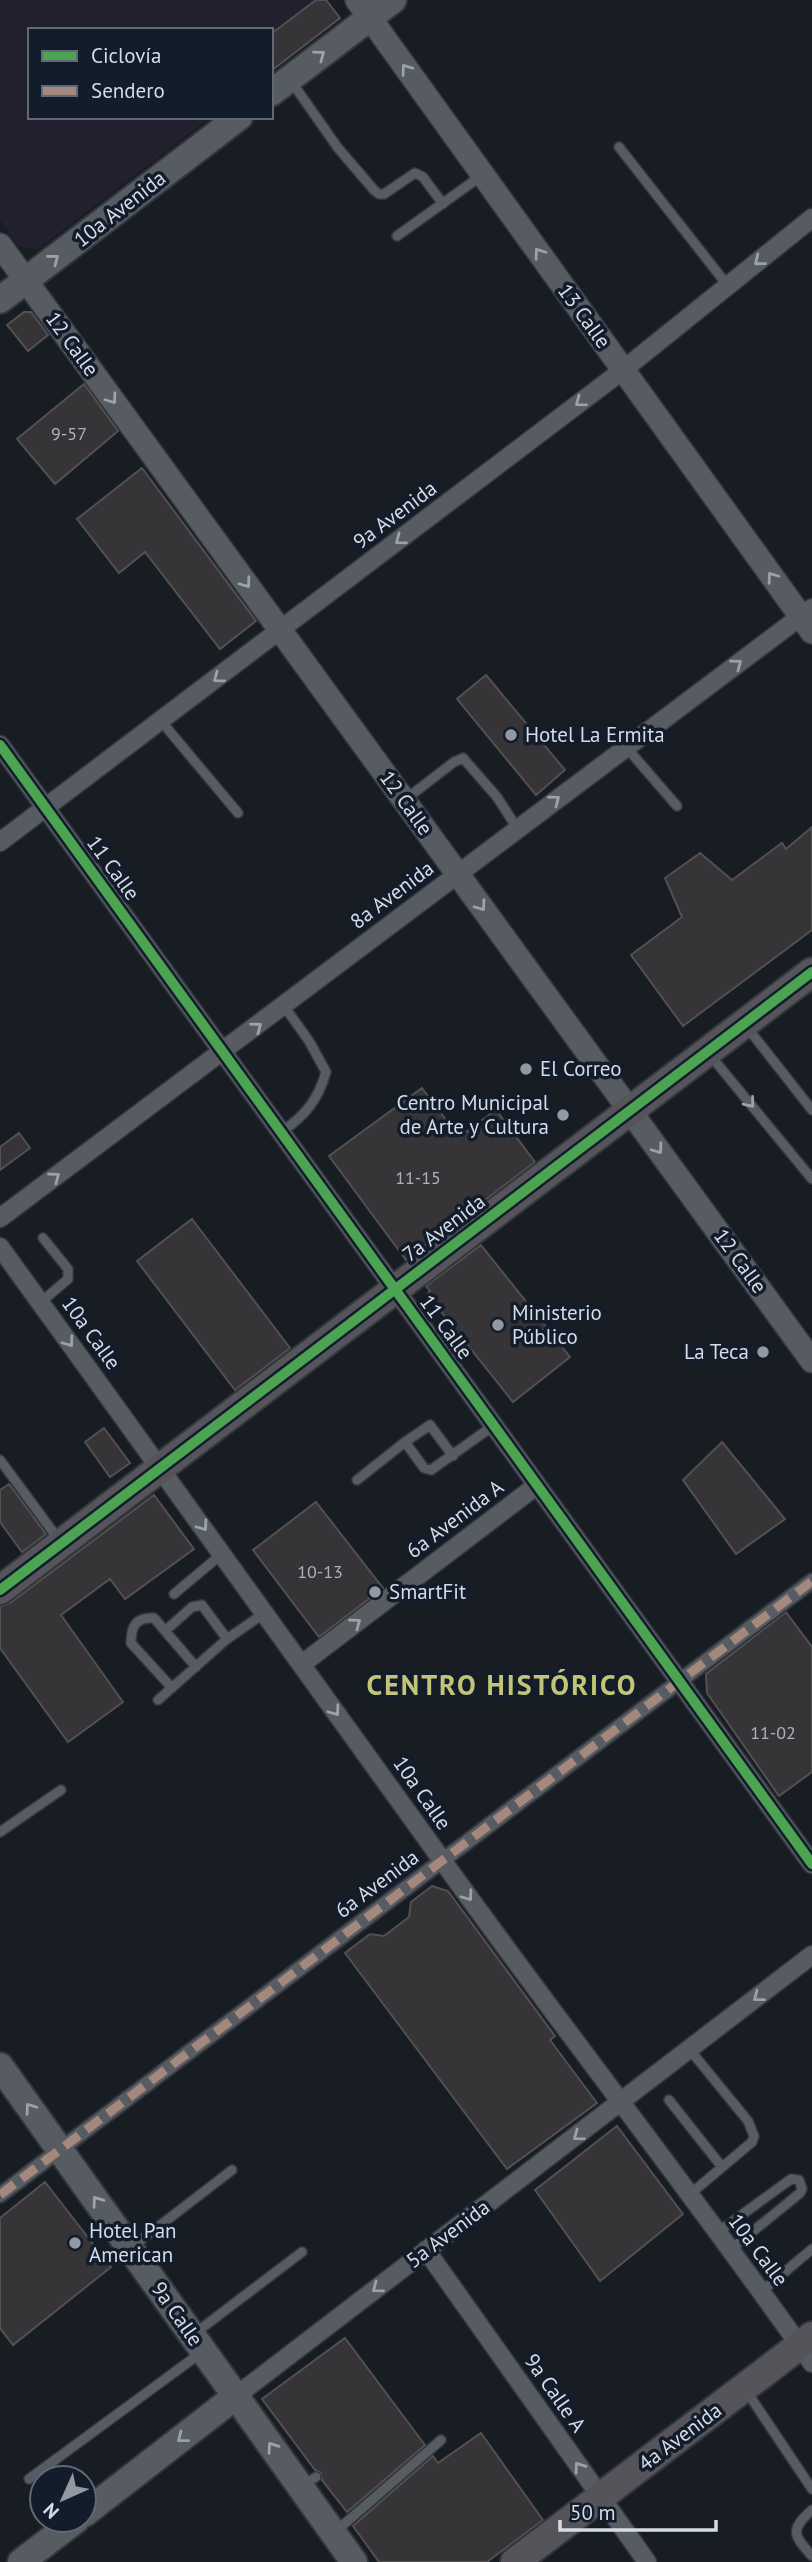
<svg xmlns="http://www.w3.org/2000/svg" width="812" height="2562" font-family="'PT Sans',sans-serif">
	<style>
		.education { fill: #22202e }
		.building { fill: #363436; stroke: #525051; stroke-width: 2 }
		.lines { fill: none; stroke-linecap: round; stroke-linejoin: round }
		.service-casing { stroke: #33363c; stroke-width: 12 }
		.pedestrian-casing { stroke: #33363c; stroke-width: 18 }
		.minor-casing { stroke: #33363c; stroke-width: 21 }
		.tertiary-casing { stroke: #33363c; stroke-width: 26 }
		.secondary-casing { stroke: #33363c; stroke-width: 30 }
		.primary-casing { stroke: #33363c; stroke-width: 32 }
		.service { stroke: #575c62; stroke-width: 9 }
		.pedestrian { stroke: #575c62; stroke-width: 14 }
		.minor { stroke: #575c62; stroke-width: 18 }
		.tertiary { stroke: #575c62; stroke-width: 23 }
		.secondary { stroke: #575c62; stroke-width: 26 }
		.primary { stroke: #55545a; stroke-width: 28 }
		.quiet { stroke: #a5887d; stroke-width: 9; stroke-dasharray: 18 9; stroke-linecap: butt }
		.cycleway-casing { stroke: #121c2a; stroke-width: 15 }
		.cycleway { stroke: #4ca352; stroke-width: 10 }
		.oneway { stroke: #9ca2ab }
		.poi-dot { fill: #9399a2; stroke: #121c2a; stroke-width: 2.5 }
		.labels { text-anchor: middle; stroke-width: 7; stroke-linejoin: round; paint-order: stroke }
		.number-label { font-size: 18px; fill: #adb2ba }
		.street-label { font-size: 21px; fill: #d5dce6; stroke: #121c2a }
		.poi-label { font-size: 21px; fill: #d5dce6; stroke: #121c2a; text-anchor: start }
		.district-label { font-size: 28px; font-weight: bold; letter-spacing: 2px; fill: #c3c477; stroke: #121c2a }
	</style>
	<rect width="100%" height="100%" fill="#181d24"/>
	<path class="education" d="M0 0H316L271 34V30H30V117H211L38 249 18 246 0 220Z"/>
	<path class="building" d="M316 0H326L340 18 271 71V34Z
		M24 312H31L48 335 28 351 7 325Z
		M84 384 118 431 55 484 17 439Z
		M142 468 256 621 220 649 145 552 119 573 77 519Z
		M486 675 565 770 536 795 457 699Z
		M812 827V930L683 1026 631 955 682 917 665 878 700 853 732 880 782 843 786 849Z
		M422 1088 459 1137 496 1110 535 1162 406 1260 329 1156Z
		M19 1133 30 1148 0 1170V1147Z
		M192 1219 290 1348 235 1390 137 1261Z
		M481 1245 570 1357 513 1402 427 1294 430 1291 426 1286Z
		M104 1428 130 1463 110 1477 85 1442Z
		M722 1442 785 1519 736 1554 683 1480Z
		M9 1484 46 1534 22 1552 0 1522V1490Z
		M154 1495 194 1549 125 1599 110 1579 61 1615 123 1702 68 1742 0 1648V1606L10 1603Z
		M316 1502 383 1588 319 1637 253 1550Z
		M786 1612 812 1647V1772L779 1796 707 1693 706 1674Z
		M432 1886 448 1891 555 2036 550 2040 597 2103 507 2169 345 1953 370 1934 384 1936 409 1917 411 1902Z
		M617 2126 683 2214 600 2281 535 2190Z
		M45 2182 111 2267 13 2345 0 2328V2218Z
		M345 2338 425 2445 347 2512 322 2480 321 2473 315 2470 262 2399Z
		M481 2433 543 2520 487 2562H379L353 2526 433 2456 438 2463Z"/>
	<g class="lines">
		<defs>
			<path id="service" d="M291 81 338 148 374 190 379 194H384L415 173 423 177 443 204
				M619 147 728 286
				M397 236 481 176
				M161 721 238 813
				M626 747 677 806
				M406 799 454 762 463 758 497 797 517 828
				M746 1026 812 1110
				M710 1055 812 1179
				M281 1132C305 1116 318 1100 326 1072L309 1041 284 1006
				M40 1303 68 1279V1269L43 1238
				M405 1442 430 1425 453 1456
				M0 1460 59 1540
				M357 1480 405 1442 424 1468 431 1470 493 1426
				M174 1594 223 1553
				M165 1631 192 1607 202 1605 227 1639
				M172 1688 131 1643C131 1626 136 1617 154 1618L196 1667
				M158 1700 227 1639 263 1614
				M0 1832 61 1790
				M669 2100 722 2167
				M689 2195 752 2142 754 2136 748 2121 690 2050
				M718 2232 791 2179 799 2180 802 2189 800 2193 730 2250
				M132 2247 232 2170
				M761 2292 812 2249
				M194 2334 302 2252
				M745 2389 812 2489
				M29 2479 202 2352
				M302 2486 316 2477
				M812 2510C789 2530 794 2536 812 2556
				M335 2532 441 2440"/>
			<path id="pedestrian" d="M0 2195 812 1581"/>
			<path id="minor" d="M0 745 812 1864
				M0 842 623 370 812 218
				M0 1218 812 608
				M0 1247C148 1451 295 1656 442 1860 563 2029 692 2192 812 2363
				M302 1664 536 1486
				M426 2250 647 2562
				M236 2396 812 1955"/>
			<path id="tertiary" d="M357 0 812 632
				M0 245 812 1361"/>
			<path id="secondary" d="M271 93 393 0
				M0 300 239 117
				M0 2066 354 2562
				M84 2514 236 2396
				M21 2562 76 2520"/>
			<path id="primary" d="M0 1590 812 972
				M515 2562 812 2336"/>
		</defs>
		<use href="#service" class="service-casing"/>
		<use href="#pedestrian" class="pedestrian-casing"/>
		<use href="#minor" class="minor-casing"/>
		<use href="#tertiary" class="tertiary-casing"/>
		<use href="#secondary" class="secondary-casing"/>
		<use href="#primary" class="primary-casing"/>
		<use href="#service" class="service"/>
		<use href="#pedestrian" class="pedestrian"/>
		<use href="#minor" class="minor"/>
		<use href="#tertiary" class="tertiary"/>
		<use href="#secondary" class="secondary"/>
		<use href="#primary" class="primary"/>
		<path class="quiet" d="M0 2195 812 1581"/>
		<defs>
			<path id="cycleway" d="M0 745 812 1864
				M0 1590 812 972"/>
		</defs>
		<use href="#cycleway" class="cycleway-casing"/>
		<use href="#cycleway" class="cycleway"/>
	</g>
	<defs><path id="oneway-chevron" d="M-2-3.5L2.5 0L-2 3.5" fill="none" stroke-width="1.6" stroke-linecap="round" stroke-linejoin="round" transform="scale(1.75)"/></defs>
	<g class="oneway">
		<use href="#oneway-chevron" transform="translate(320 55) rotate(-37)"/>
		<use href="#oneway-chevron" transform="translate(406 69) rotate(-126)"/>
		<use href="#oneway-chevron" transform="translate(539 253) rotate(-126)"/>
		<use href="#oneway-chevron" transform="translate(54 259) rotate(-38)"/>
		<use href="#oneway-chevron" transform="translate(759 261) rotate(141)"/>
		<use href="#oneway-chevron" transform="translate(112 399) rotate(54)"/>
		<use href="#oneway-chevron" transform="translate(580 402) rotate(143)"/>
		<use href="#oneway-chevron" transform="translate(400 540) rotate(143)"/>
		<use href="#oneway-chevron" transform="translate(772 577) rotate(-126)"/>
		<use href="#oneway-chevron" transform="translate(246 583) rotate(54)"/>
		<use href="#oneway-chevron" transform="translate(737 664) rotate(-37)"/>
		<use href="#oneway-chevron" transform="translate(218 678) rotate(143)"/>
		<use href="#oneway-chevron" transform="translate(555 800) rotate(-37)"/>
		<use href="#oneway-chevron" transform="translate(481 906) rotate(54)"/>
		<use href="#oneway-chevron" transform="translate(257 1027) rotate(-37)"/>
		<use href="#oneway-chevron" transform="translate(750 1103) rotate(51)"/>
		<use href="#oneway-chevron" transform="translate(658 1149) rotate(54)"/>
		<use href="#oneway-chevron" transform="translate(55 1177) rotate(-37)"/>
		<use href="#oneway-chevron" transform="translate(69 1342) rotate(54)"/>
		<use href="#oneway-chevron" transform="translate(203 1526) rotate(54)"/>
		<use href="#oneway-chevron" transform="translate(356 1623) rotate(-37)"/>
		<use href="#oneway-chevron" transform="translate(335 1711) rotate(54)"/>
		<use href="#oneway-chevron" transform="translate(468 1896) rotate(54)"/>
		<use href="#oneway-chevron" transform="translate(758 1997) rotate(142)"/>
		<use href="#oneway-chevron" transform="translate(30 2108) rotate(-126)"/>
		<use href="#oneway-chevron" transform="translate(578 2136) rotate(143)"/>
		<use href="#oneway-chevron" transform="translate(97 2201) rotate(-125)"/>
		<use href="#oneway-chevron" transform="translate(377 2288) rotate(143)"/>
		<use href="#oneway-chevron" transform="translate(182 2438) rotate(142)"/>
		<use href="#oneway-chevron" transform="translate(272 2447) rotate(-125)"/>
		<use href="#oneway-chevron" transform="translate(579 2467) rotate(-125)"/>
	</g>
	<g class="poi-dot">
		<circle cx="511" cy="735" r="7"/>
		<circle cx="526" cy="1069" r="7"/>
		<circle cx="563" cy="1115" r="7"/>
		<circle cx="498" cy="1325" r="7"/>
		<circle cx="763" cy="1352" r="7"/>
		<circle cx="375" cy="1592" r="7"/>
		<circle cx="75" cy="2243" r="7"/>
	</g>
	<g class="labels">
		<g class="number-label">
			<text x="69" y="440">9-57</text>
			<text x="418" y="1184">11-15</text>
			<text x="320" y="1578">10-13</text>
			<text x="773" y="1739">11-02</text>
		</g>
		<g class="street-label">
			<text transform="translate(120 209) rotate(-38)" y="7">10a Avenida</text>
			<text transform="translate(584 316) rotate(54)" y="7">13 Calle</text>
			<text transform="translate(72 344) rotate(54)" y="7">12 Calle</text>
			<text transform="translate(395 515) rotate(-37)" y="7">9a Avenida</text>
			<text transform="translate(406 803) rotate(54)" y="7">12 Calle</text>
			<text transform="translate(113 868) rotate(54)" y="7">11 Calle</text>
			<text transform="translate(392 895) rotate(-37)" y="7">8a Avenida</text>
			<text transform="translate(444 1228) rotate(-37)" y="7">7a Avenida</text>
			<text transform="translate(740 1261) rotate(54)" y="7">12 Calle</text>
			<text transform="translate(446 1327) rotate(54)" y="7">11 Calle</text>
			<text transform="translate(91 1333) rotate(54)" y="7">10a Calle</text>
			<text transform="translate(455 1519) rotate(-37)" y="7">6a Avenida A</text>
			<text transform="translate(422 1793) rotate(55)" y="7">10a Calle</text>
			<text transform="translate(377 1884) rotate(-37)" y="7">6a Avenida</text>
			<text transform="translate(448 2234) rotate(-37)" y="7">5a Avenida</text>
			<text transform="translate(758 2250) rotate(53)" y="7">10a Calle</text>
			<text transform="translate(177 2314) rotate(55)" y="7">9a Calle</text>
			<text transform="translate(555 2393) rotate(55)" y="7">9a Calle A</text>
			<text transform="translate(680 2437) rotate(-37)" y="7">4a Avenida</text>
		</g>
		<g class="poi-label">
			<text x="525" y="742">Hotel La Ermita</text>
			<text x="540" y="1076">El Correo</text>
			<text x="549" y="1110" text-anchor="end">Centro Municipal<tspan x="549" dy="24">de Arte y Cultura</tspan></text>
			<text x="512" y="1320">Ministerio<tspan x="512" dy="24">Público</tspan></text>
			<text x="749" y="1359" text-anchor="end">La Teca</text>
			<text x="389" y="1599">SmartFit</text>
			<text x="89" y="2238">Hotel Pan<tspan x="89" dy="24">American</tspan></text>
		</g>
		<g class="district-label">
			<text x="502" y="1695">CENTRO HISTÓRICO</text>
		</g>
	</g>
	<rect x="28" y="28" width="245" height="91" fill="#121c2a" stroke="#606975" stroke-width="2"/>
	<rect x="42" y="51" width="35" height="10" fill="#4ca352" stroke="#606975" stroke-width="2"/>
	<text x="91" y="63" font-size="21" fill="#d5dce6">Ciclovía</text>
	<rect x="42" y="86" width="35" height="10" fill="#a5887d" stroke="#606975" stroke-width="2"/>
	<text x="91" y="98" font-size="21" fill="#d5dce6">Sendero</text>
	<g transform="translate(63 2499) rotate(225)"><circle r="33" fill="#121c2a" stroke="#606975" stroke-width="2"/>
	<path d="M0-5L12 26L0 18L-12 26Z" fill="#9399a2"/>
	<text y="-10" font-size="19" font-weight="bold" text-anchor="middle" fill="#d5dce6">N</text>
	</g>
	<path d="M560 2520v10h156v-10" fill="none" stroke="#d5dce6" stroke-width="3.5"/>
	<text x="570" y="2520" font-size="21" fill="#d5dce6" stroke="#121c2a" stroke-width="5" paint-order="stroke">50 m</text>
</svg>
